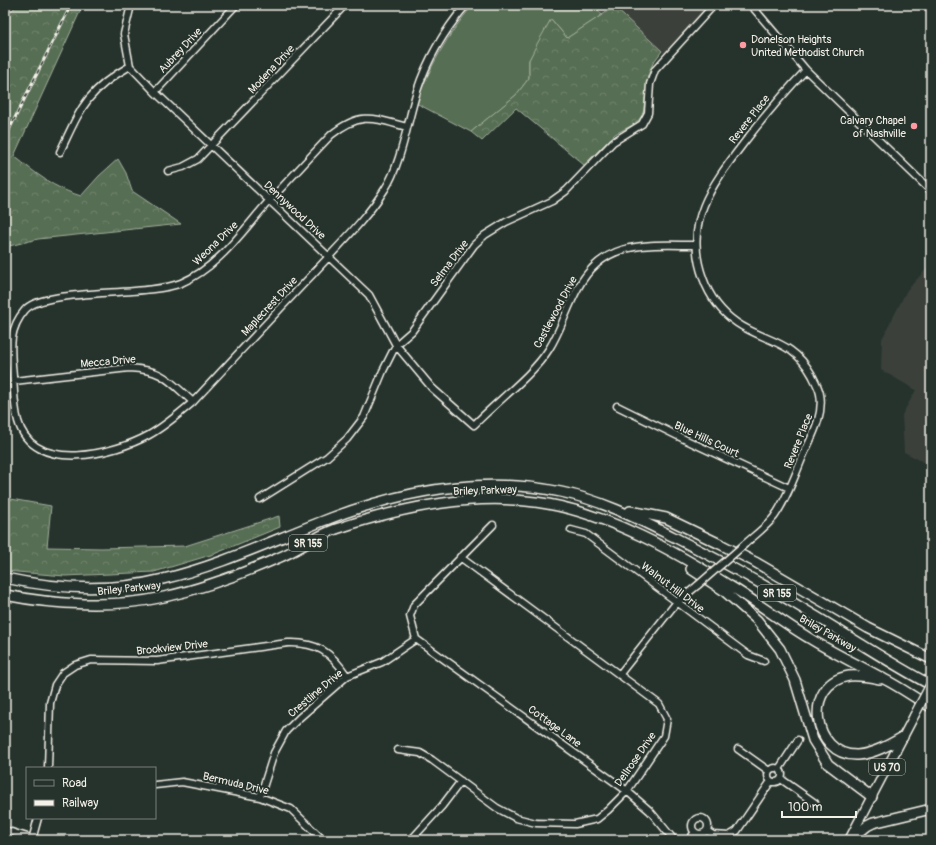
<svg xmlns="http://www.w3.org/2000/svg" width="936" height="845" font-family="Pangolin,sans-serif">
	<style>
		.built { fill: #3b413a }
		.grass { fill: #566e53; stroke: #a5b09e }
		.forest { fill: url(#forest-crowns); stroke: #a5b09e }
		.lines { fill: none; stroke-linecap: round; stroke-linejoin: round }
		.minor-casing { stroke: #f4f1e8; stroke-width: 9 }
		.major-casing { stroke: #f4f1e8; stroke-width: 11 }
		.highway-casing { stroke: #f4f1e8; stroke-width: 12 }
		.minor { stroke: #26332d; stroke-width: 6 }
		.major { stroke: #26332d; stroke-width: 8 }
		.highway { stroke: #26332d; stroke-width: 9 }
		.rail-casing { stroke: #f4f1e8; stroke-width: 3 }
		.rail { stroke: #26332d; stroke-width: 1.5; stroke-dasharray: 4.5; stroke-linecap: butt }
		.minor-bridge-casing { stroke: #f4f1e8; stroke-width: 9; stroke-linecap: butt }
		.major-bridge-casing { stroke: #f4f1e8; stroke-width: 11; stroke-linecap: butt }
		.minor-bridge { stroke: #26332d; stroke-width: 6 }
		.major-bridge { stroke: #26332d; stroke-width: 8 }
		.poi-dot { fill: #ff9aa2; stroke: #26332d; stroke-width: 1.5 }
		.labels { text-anchor: middle; stroke-width: 4; stroke-linejoin: round; paint-order: stroke }
		.shield { fill: #26332d; stroke: #b6b8b0; stroke-width: 1 }
		.shield-label { font-size: 10px; font-weight: bold; fill: #f4f1e8 }
		.poi-label { font-size: 11px; fill: #f4f1e8; stroke: #26332d; text-anchor: start }
		.street-label { font-size: 11px; fill: #f4f1e8; stroke: #26332d }
	</style>
	<defs>
		<pattern id="forest-crowns" width="20" height="18" patternUnits="userSpaceOnUse"><rect width="20" height="18" fill="#566e53"/><path d="M2 6a3 3 0 1 1 6 0M12 15a3 3 0 1 1 6 0" fill="none" stroke="#6f836c"/></pattern>
	</defs>
	<rect width="100%" height="100%" fill="#26332d"/>
	<filter id="ink" filterUnits="userSpaceOnUse"><feTurbulence type="fractalNoise" baseFrequency=".025" numOctaves="2"/><feDisplacementMap in="SourceGraphic" scale="8" xChannelSelector="R" yChannelSelector="G"/><feConvolveMatrix kernelMatrix="1 2 1 2 8 2 1 2 1" color-interpolation-filters="sRGB"/></filter>
	<g filter="url(#ink)">
		<path class="built" d="M594 5H714L667 56 614 7 602 15Z
			M931 264V466L904 452 902 415 916 390 881 370 882 339 907 290Z"/>
		<path class="grass" d="M473 5H594L602 15 567 38 552 20 529 60V78L516 95 471 132 416 103C430 67 447 35 473 5Z"/>
		<path class="forest" d="M18 5H83L14 156C37 174 53 188 81 196L99 176 118 159 126 173 132 191 181 224 38 239 5 247V16Z
			M614 7 662 51 653 63 648 76 643 115 635 124 615 134 584 165 516 108 482 141 471 132 516 95 529 78V60L537 44 551 19 567 38Z
			M5 498 51 506 47 547 101 548 185 546 279 516 280 527 214 554 154 572 65 576 5 571Z"/>
		<g class="lines">
			<defs>
				<path id="minor" d="M131 5 124 34 130 66 155 92 369 295 396 345 432 388 474 425C497 401 532 376 549 349 561 330 567 308 578 288 604 239 648 245 695 245
					M751 5 806 70 931 191
					M155 92 236 5
					M407 127C373 118 361 111 331 135 310 157 290 179 269 201 243 230 218 268 181 283 147 297 43 288 25 310 7 331 11 351 13 376 14 390 14 407 18 421 33 475 115 454 149 435 165 426 179 414 193 402 232 360 271 318 311 276 336 248 365 221 385 189 401 165 408 119 417 91 427 60 445 30 466 5
					M60 152C81 108 86 91 130 66
					M168 171 183 167 198 159 345 5
					M14 381 129 368C164 370 168 380 193 402
					M617 406 684 439 789 488
					M260 499 327 457 347 439 364 417 383 371 396 345 412 331 474 245 485 235 506 222 552 201 566 191 613 142 642 124 648 113 650 84 655 70 714 5
					M571 530 586 534 748 655 764 661
					M745 544C755 535 766 527 774 517 787 499 795 475 804 454 812 436 824 415 820 394 819 388 815 381 812 375 793 340 765 342 737 323 721 312 709 295 703 278 683 223 711 186 743 144 763 118 783 94 806 70
					M416 639 627 791 650 811 674 840
					M619 675 676 603 698 585
					M738 749 769 771
					M398 750 420 753 432 760 497 808 516 818 536 823 575 824 597 819 608 810 627 791 664 736 667 719 659 704 460 557
					M768 775a7 7 0 1 1 14 0a7 7 0 1 1-14 0Z
					M48 768 50 703 55 685 63 673 75 665 91 660 157 661 288 643C317 642 331 652 347 676
					M779 769 798 740
					M781 779 815 803
					M155 785 182 782 260 797 291 809 323 840
					M260 797 274 753 286 731 299 718 347 676 382 662 416 639 410 616 414 605 493 525
					M692 826a8 8 0 1 1 16 0a8 8 0 1 1-16 0Z
					M5 830 37 840
					M707 831 713 835 729 836
					M32 840 38 818
					M411 840 442 806 461 781
					M689 840 695 832
					M729 840V836L737 831 771 781"/>
				<path id="major" d="M849 840 914 716"/>
				<path id="highway" d="M630 511 666 518 720 544 755 562 868 628 931 659
					M691 569 723 590 757 620 780 649 795 680 813 740 828 764 872 797
					M5 578C56 589 112 592 163 579 222 565 275 539 331 518 404 490 484 476 561 492 601 500 636 518 672 536 718 559 763 584 807 611 848 635 889 663 931 685
					M5 595C55 605 114 608 164 597 200 589 244 573 278 558 298 550 316 536 336 529 403 507 477 491 548 504 610 515 676 552 730 586 757 602 782 622 809 638 833 653 859 665 884 679 900 687 915 698 931 707
					M880 679C870 677 859 675 849 676 802 683 812 756 857 755 873 754 889 745 903 737
					M850 840 867 826 873 823 931 809"/>
			</defs>
			<use href="#minor" class="minor-casing"/>
			<use href="#major" class="major-casing"/>
			<use href="#highway" class="highway-casing"/>
			<use href="#minor" class="minor"/>
			<use href="#major" class="major"/>
			<use href="#highway" class="highway"/>
			<defs>
				<path id="rail" d="M5 138 71 5"/>
			</defs>
			<use href="#rail" class="rail-casing"/>
			<use href="#rail" class="rail"/>
			<defs>
				<path id="minor-bridge" d="M698 585 745 544"/>
				<path id="major-bridge" d="M914 716 931 684"/>
			</defs>
			<use href="#minor-bridge" class="minor-bridge-casing"/>
			<use href="#major-bridge" class="major-bridge-casing"/>
			<use href="#minor-bridge" class="minor-bridge"/>
			<use href="#major-bridge" class="major-bridge"/>
		</g>
	</g>
	<g class="poi-dot">
		<circle cx="743" cy="45" r="4"/>
		<circle cx="914" cy="126" r="4"/>
	</g>
	<g class="labels">
		<g class="shield">
			<rect x="289" y="535" width="38" height="16" rx="3"/>
			<rect x="758" y="585" width="38" height="16" rx="3"/>
			<rect x="869" y="759" width="36" height="16" rx="3"/>
		</g>
		<g class="shield-label">
			<text x="308" y="547">SR 155</text>
			<text x="777" y="597">SR 155</text>
			<text x="887" y="771">US 70</text>
		</g>
		<g class="poi-label">
			<text x="751" y="43">Donelson Heights<tspan x="751" dy="13">United Methodist Church</tspan></text>
			<text x="906" y="124" text-anchor="end">Calvary Chapel<tspan x="906" dy="13">of Nashville</tspan></text>
		</g>
		<g class="street-label">
			<text transform="translate(180 50) rotate(-47)" y="4">Aubrey Drive</text>
			<text transform="translate(271 69) rotate(-47)" y="4">Modena Drive</text>
			<text transform="translate(749 119) rotate(-52)" y="4">Revere Place</text>
			<text transform="translate(295 210) rotate(43)" y="4">Dennywood Drive</text>
			<text transform="translate(215 243) rotate(-44)" y="4">Weona Drive</text>
			<text transform="translate(449 263) rotate(-53)" y="4">Selma Drive</text>
			<text transform="translate(269 306) rotate(-47)" y="4">Maplecrest Drive</text>
			<text transform="translate(555 312) rotate(-62)" y="4">Castlewood Drive</text>
			<text transform="translate(108 361) rotate(-5)" y="4">Mecca Drive</text>
			<text transform="translate(707 439) rotate(25)" y="4">Blue Hills Court</text>
			<text transform="translate(798 441) rotate(-68)" y="4">Revere Place</text>
			<text transform="translate(485 490) rotate(-2)" y="4">Briley Parkway</text>
			<text transform="translate(673 587) rotate(37)" y="4">Walnut Hill Drive</text>
			<text transform="translate(129 588) rotate(-6)" y="4">Briley Parkway</text>
			<text transform="translate(828 633) rotate(30)" y="4">Briley Parkway</text>
			<text transform="translate(172 647) rotate(-6)" y="4">Brookview Drive</text>
			<text transform="translate(315 693) rotate(-40)" y="4">Crestline Drive</text>
			<text transform="translate(555 726) rotate(36)" y="4">Cottage Lane</text>
			<text transform="translate(635 759) rotate(-55)" y="4">Dellrose Drive</text>
			<text transform="translate(236 783) rotate(13)" y="4">Bermuda Drive</text>
		</g>
	</g>
	<rect width="936" height="845" fill="none" stroke="#26332d" stroke-width="20"/>
	<rect x="10" y="10" width="916" height="825" fill="none" stroke="#f4f1e8" stroke-width="1.5" filter="url(#ink)"/>
	<rect x="26" y="767" width="130" height="52" fill="#26332d" stroke="#787f78"/>
	<rect x="34" y="780" width="20" height="6" fill="#26332d" stroke="#787f78"/>
	<text x="62" y="787" font-size="12" fill="#f4f1e8">Road</text>
	<rect x="34" y="800" width="20" height="6" fill="#f4f1e8" stroke="#787f78"/>
	<text x="62" y="807" font-size="12" fill="#f4f1e8">Railway</text>
	<path d="M782 811v6h74v-6" fill="none" stroke="#f4f1e8" stroke-width="2"/>
	<text x="788" y="811" font-size="12" fill="#f4f1e8" stroke="#26332d" stroke-width="3" paint-order="stroke">100 m</text>
</svg>
